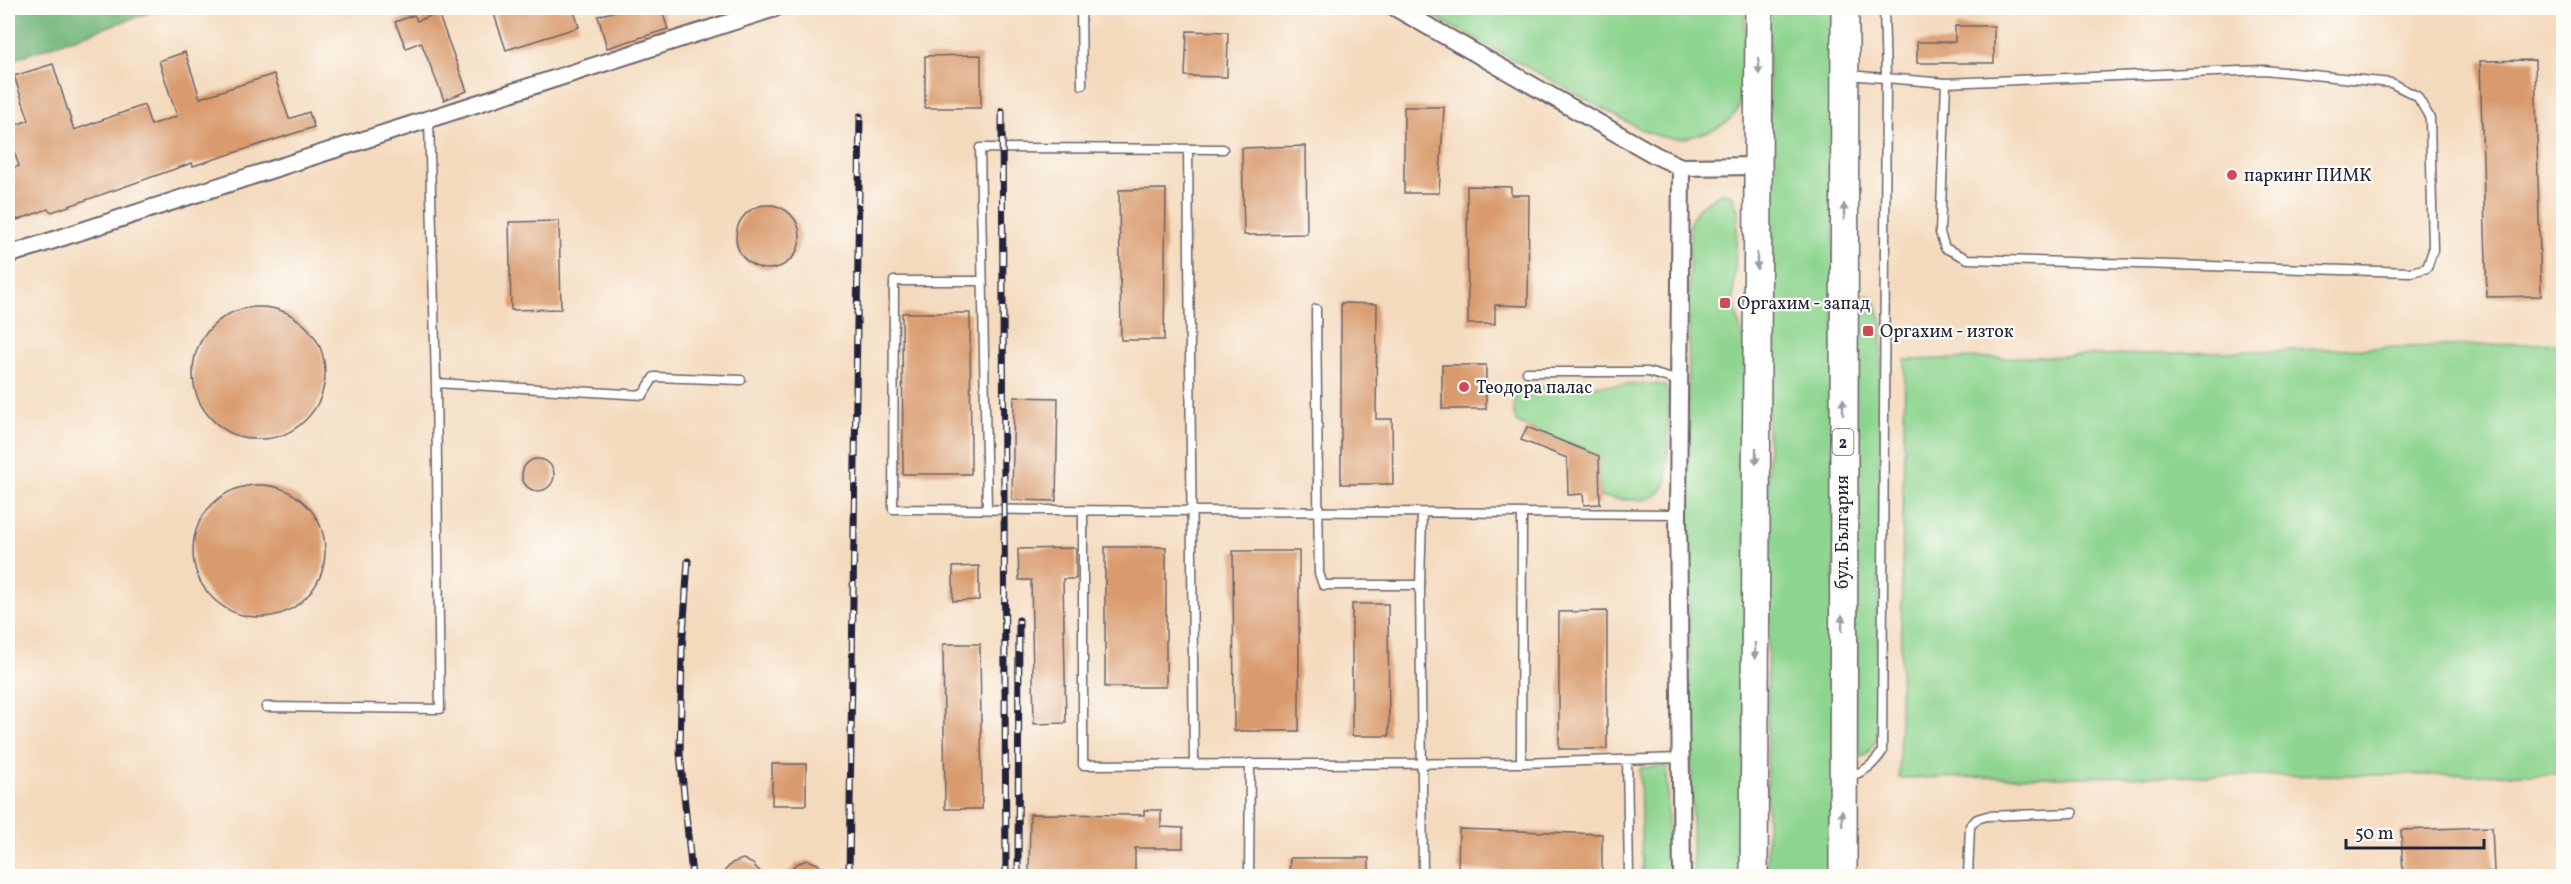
<svg xmlns="http://www.w3.org/2000/svg" width="2571" height="884" font-family="Vollkorn,serif">
	<style>
		.green { fill: #8dd48e; stroke: #587b64; stroke-width: 1.5 }
		.forest { fill: #72b679; stroke: #4a6c5a; stroke-width: 1.5 }
		.building { fill: #d99b6e }
		.lines { fill: none; stroke-linecap: round; stroke-linejoin: round }
		.service-casing { stroke: #6c6268; stroke-width: 11 }
		.minor-casing { stroke: #6c6268; stroke-width: 20 }
		.trunk-casing { stroke: #6c6268; stroke-width: 30 }
		.service { stroke: #fff; stroke-width: 8 }
		.minor { stroke: #fff; stroke-width: 16 }
		.trunk { stroke: #fff; stroke-width: 27 }
		.rail-casing { stroke: #22223b; stroke-width: 7 }
		.rail { stroke: #fdfcf7; stroke-width: 4.5; stroke-dasharray: 14; stroke-linecap: butt }
		.oneway { fill: #9c9ca7 }
		.poi-dot { fill: #d1495b; stroke: #fdfcf7; stroke-width: 2 }
		.labels { text-anchor: middle; stroke-width: 4.5; stroke-linejoin: round; paint-order: stroke }
		.shield { fill: #fdfcf7; stroke: #646373; stroke-width: 1.5 }
		.shield-label { font-size: 16px; font-weight: bold; fill: #22223b }
		.poi-label { font-size: 18px; fill: #22223b; stroke: #fdfcf7; text-anchor: start }
		.street-label { font-size: 18px; fill: #22223b; stroke: #fdfcf7 }
	</style>
	<rect width="100%" height="100%" fill="#fdfcf7"/>
	<filter id="ink" filterUnits="userSpaceOnUse"><feTurbulence type="fractalNoise" baseFrequency=".0167" numOctaves="2"/><feDisplacementMap in="SourceGraphic" scale="12" xChannelSelector="R" yChannelSelector="G"/><feConvolveMatrix kernelMatrix="1 2 1 2 8 2 1 2 1" color-interpolation-filters="sRGB"/></filter>
	<filter id="wash" filterUnits="userSpaceOnUse"><feTurbulence type="fractalNoise" baseFrequency=".008" numOctaves="4" result="noise"/><feDisplacementMap in="SourceGraphic" scale="24" xChannelSelector="R" yChannelSelector="G"/><feGaussianBlur stdDeviation="1.35" result="paint"/><feColorMatrix in="noise" values="0 0 0 0 0 0 0 0 0 0 0 0 0 0 0 0 0 1.4 0 .05"/><feComposite in="paint" operator="in"/></filter>
	<g filter="url(#wash)">
		<rect width="100%" height="100%" fill="#f4dabd"/>
		<path class="green" d="M1419 8H1745C1745 33 1748 87 1738 109 1732 121 1716 129 1704 133 1678 142 1667 140 1642 130Z
			M1769 8H1834V876H1767Z
			M1722 192 1732 195 1738 210 1733 302 1747 352 1745 785 1740 876H1693L1687 524 1690 222 1700 206Z
			M1866 295 1874 297 1882 323 1877 739 1866 755 1853 759 1855 316Z
			M2563 343V774L1899 778 1905 360Z
			M1658 384 1666 387 1669 396 1667 476C1662 510 1626 499 1600 497L1598 456 1517 423C1511 410 1512 398 1521 387Z
			M1667 766 1669 876H1642L1640 768Z"/>
		<path class="forest" d="M8 8H163L8 61Z"/>
		<g id="blocks">
			<path class="building" d="M492 8H573L579 27 506 50Z
				M626 8H661L668 29 607 48 598 16Z
				M438 13 467 91 444 100 421 42 406 48 395 22 414 15 417 21Z
				M1955 26H1994V63H1917V42H1955Z
				M1187 31 1228 32 1227 77 1185 76Z
				M185 52 200 98 274 74 289 119 309 112 314 127 193 166 192 163 52 212 48 209 17 220 8 192V170L19 166 8 134V128L29 120 14 76 53 64 74 130 144 105 151 125 177 116 159 61Z
				M981 55V108H925V56Z
				M2535 60 2541 296 2487 297 2480 61Z
				M1404 107H1444L1439 193H1404Z
				M1306 146 1307 234 1244 235 1242 148Z
				M1467 186 1511 187V195H1529L1528 306 1495 305V324H1468Z
				M1166 189 1164 340H1121L1119 190Z
				M736 237a32 32 0 1 1 64 0a32 32 0 1 1-64 0Z
				M559 221 561 309 511 310 509 222Z
				M1341 303 1377 304 1376 419H1392L1393 484H1341Z
				M193 373a66 66 0 1 1 132 0a66 66 0 1 1-132 0Z
				M902 313H970L971 474H903Z
				M1442 365H1486V409H1442Z
				M1014 397 1058 398 1056 501 1012 500Z
				M1527 427 1599 456 1600 504 1584 505 1583 494 1568 495 1567 458 1521 440Z
				M522 475a16 16 0 1 1 32 0a16 16 0 1 1-32 0Z
				M193 551a66 66 0 1 1 132 0a66 66 0 1 1-132 0Z
				M1105 547H1166V687H1105Z
				M1076 548V579H1063L1066 723 1034 724 1031 580H1019L1018 549Z
				M1233 551H1299V731H1234Z
				M979 566V600L953 601V567Z
				M1352 604H1388L1389 736H1352Z
				M1607 611V749H1559V612Z
				M943 644H980L982 809H945Z
				M772 764H806V805H772Z
				M1144 810H1161V827L1183 828V848H1135V876H1029L1030 814 1144 815Z
				M2492 827 2494 872 2403 876 2401 830Z
				M1459 829 1602 834V876H1532V872L1458 870Z
				M1290 858H1369V876H1289Z
				M743 859 753 864 764 876H720L732 863Z
				M807 860 818 864 828 876H785L796 864Z"/>
		</g>
	</g>
	<g filter="url(#ink)">
		<use href="#blocks" fill-opacity="0" stroke="#6c6268" stroke-width="1.5"/>
		<g class="lines">
			<defs>
				<path id="service" d="M1081 8 1082 85
					M1848 75 1946 83 2264 70 2391 83 2417 96 2430 118 2433 250 2427 268 2411 272 1968 259 1945 248 1940 233 1946 83
					M1188 149 1194 764
					M982 281H894L893 509 1678 514
					M1316 309 1319 573 1323 585H1420
					M1527 372H1648L1679 381
					M436 383 643 395 654 377 741 380
					M987 509 980 148 1223 149
					M1083 510V765L1521 763 1681 758
					M1422 513 1420 585 1423 876
					M266 707 440 709 436 383 429 118
					M1627 760 1629 876
					M1521 763 1522 514
					M1848 776C1864 773 1873 765 1882 752L1886 77 1884 8
					M1249 876 1250 763
					M1968 876 1970 826 1977 819 1987 816 2073 813"/>
				<path id="minor" d="M1396 8 1655 155 1681 167 1758 166
					M1681 167 1678 514 1682 876
					M8 255C263 171 519 91 775 8"/>
				<path id="trunk" d="M1754 876 1759 8
					M1843 876 1845 8"/>
			</defs>
			<use href="#service" class="service-casing"/>
			<use href="#minor" class="minor-casing"/>
			<use href="#trunk" class="trunk-casing"/>
			<use href="#service" class="service"/>
			<use href="#minor" class="minor"/>
			<use href="#trunk" class="trunk"/>
			<defs>
				<path id="rail" d="M1002 111 1006 876
					M688 561 682 650 680 753 692 876
					M849 876 860 116
					M1018 876 1019 620"/>
			</defs>
			<use href="#rail" class="rail-casing"/>
			<use href="#rail" class="rail"/>
		</g>
		<defs><path id="oneway-solid" d="M-6-.8H1V-3.2L6.5 0L1 3.2V.8H-6Z" transform="scale(1.5)"/></defs>
		<g class="oneway">
			<use href="#oneway-solid" transform="translate(1759 66) rotate(90)"/>
			<use href="#oneway-solid" transform="translate(1844 212) rotate(-90)"/>
			<use href="#oneway-solid" transform="translate(1757 261) rotate(90)"/>
			<use href="#oneway-solid" transform="translate(1843 407) rotate(-90)"/>
			<use href="#oneway-solid" transform="translate(1756 456) rotate(90)"/>
			<use href="#oneway-solid" transform="translate(1842 623) rotate(-90)"/>
			<use href="#oneway-solid" transform="translate(1755 651) rotate(90)"/>
			<use href="#oneway-solid" transform="translate(1842 818) rotate(-91)"/>
		</g>
	</g>
	<g class="poi-dot">
		<circle cx="2232" cy="175" r="6"/>
		<rect x="1719" y="297" width="12" height="12" rx="3"/>
		<rect x="1862" y="325" width="12" height="12" rx="3"/>
		<circle cx="1464" cy="387" r="6"/>
	</g>
	<g class="labels">
		<rect class="shield" x="1832.5" y="429" width="21" height="26" rx="4.5"/>
		<g class="shield-label">
			<text x="1843" y="448">2</text>
		</g>
		<g class="poi-label">
			<text x="2244" y="181">паркинг ПИМК</text>
			<text x="1737" y="309">Оргахим - запад</text>
			<text x="1880" y="337">Оргахим - изток</text>
			<text x="1476" y="393">Теодора палас</text>
		</g>
		<g class="street-label">
			<text transform="translate(1842 532) rotate(-90)" y="6">бул. България</text>
		</g>
	</g>
	<rect width="2571" height="884" fill="none" stroke="#fdfcf7" stroke-width="30"/>
	<path d="M2346 839v9h138v-9" fill="none" stroke="#22223b" stroke-width="3"/>
	<text x="2355" y="839" font-size="18" fill="#22223b" stroke="#fdfcf7" stroke-width="4.5" paint-order="stroke">50 m</text>
</svg>
